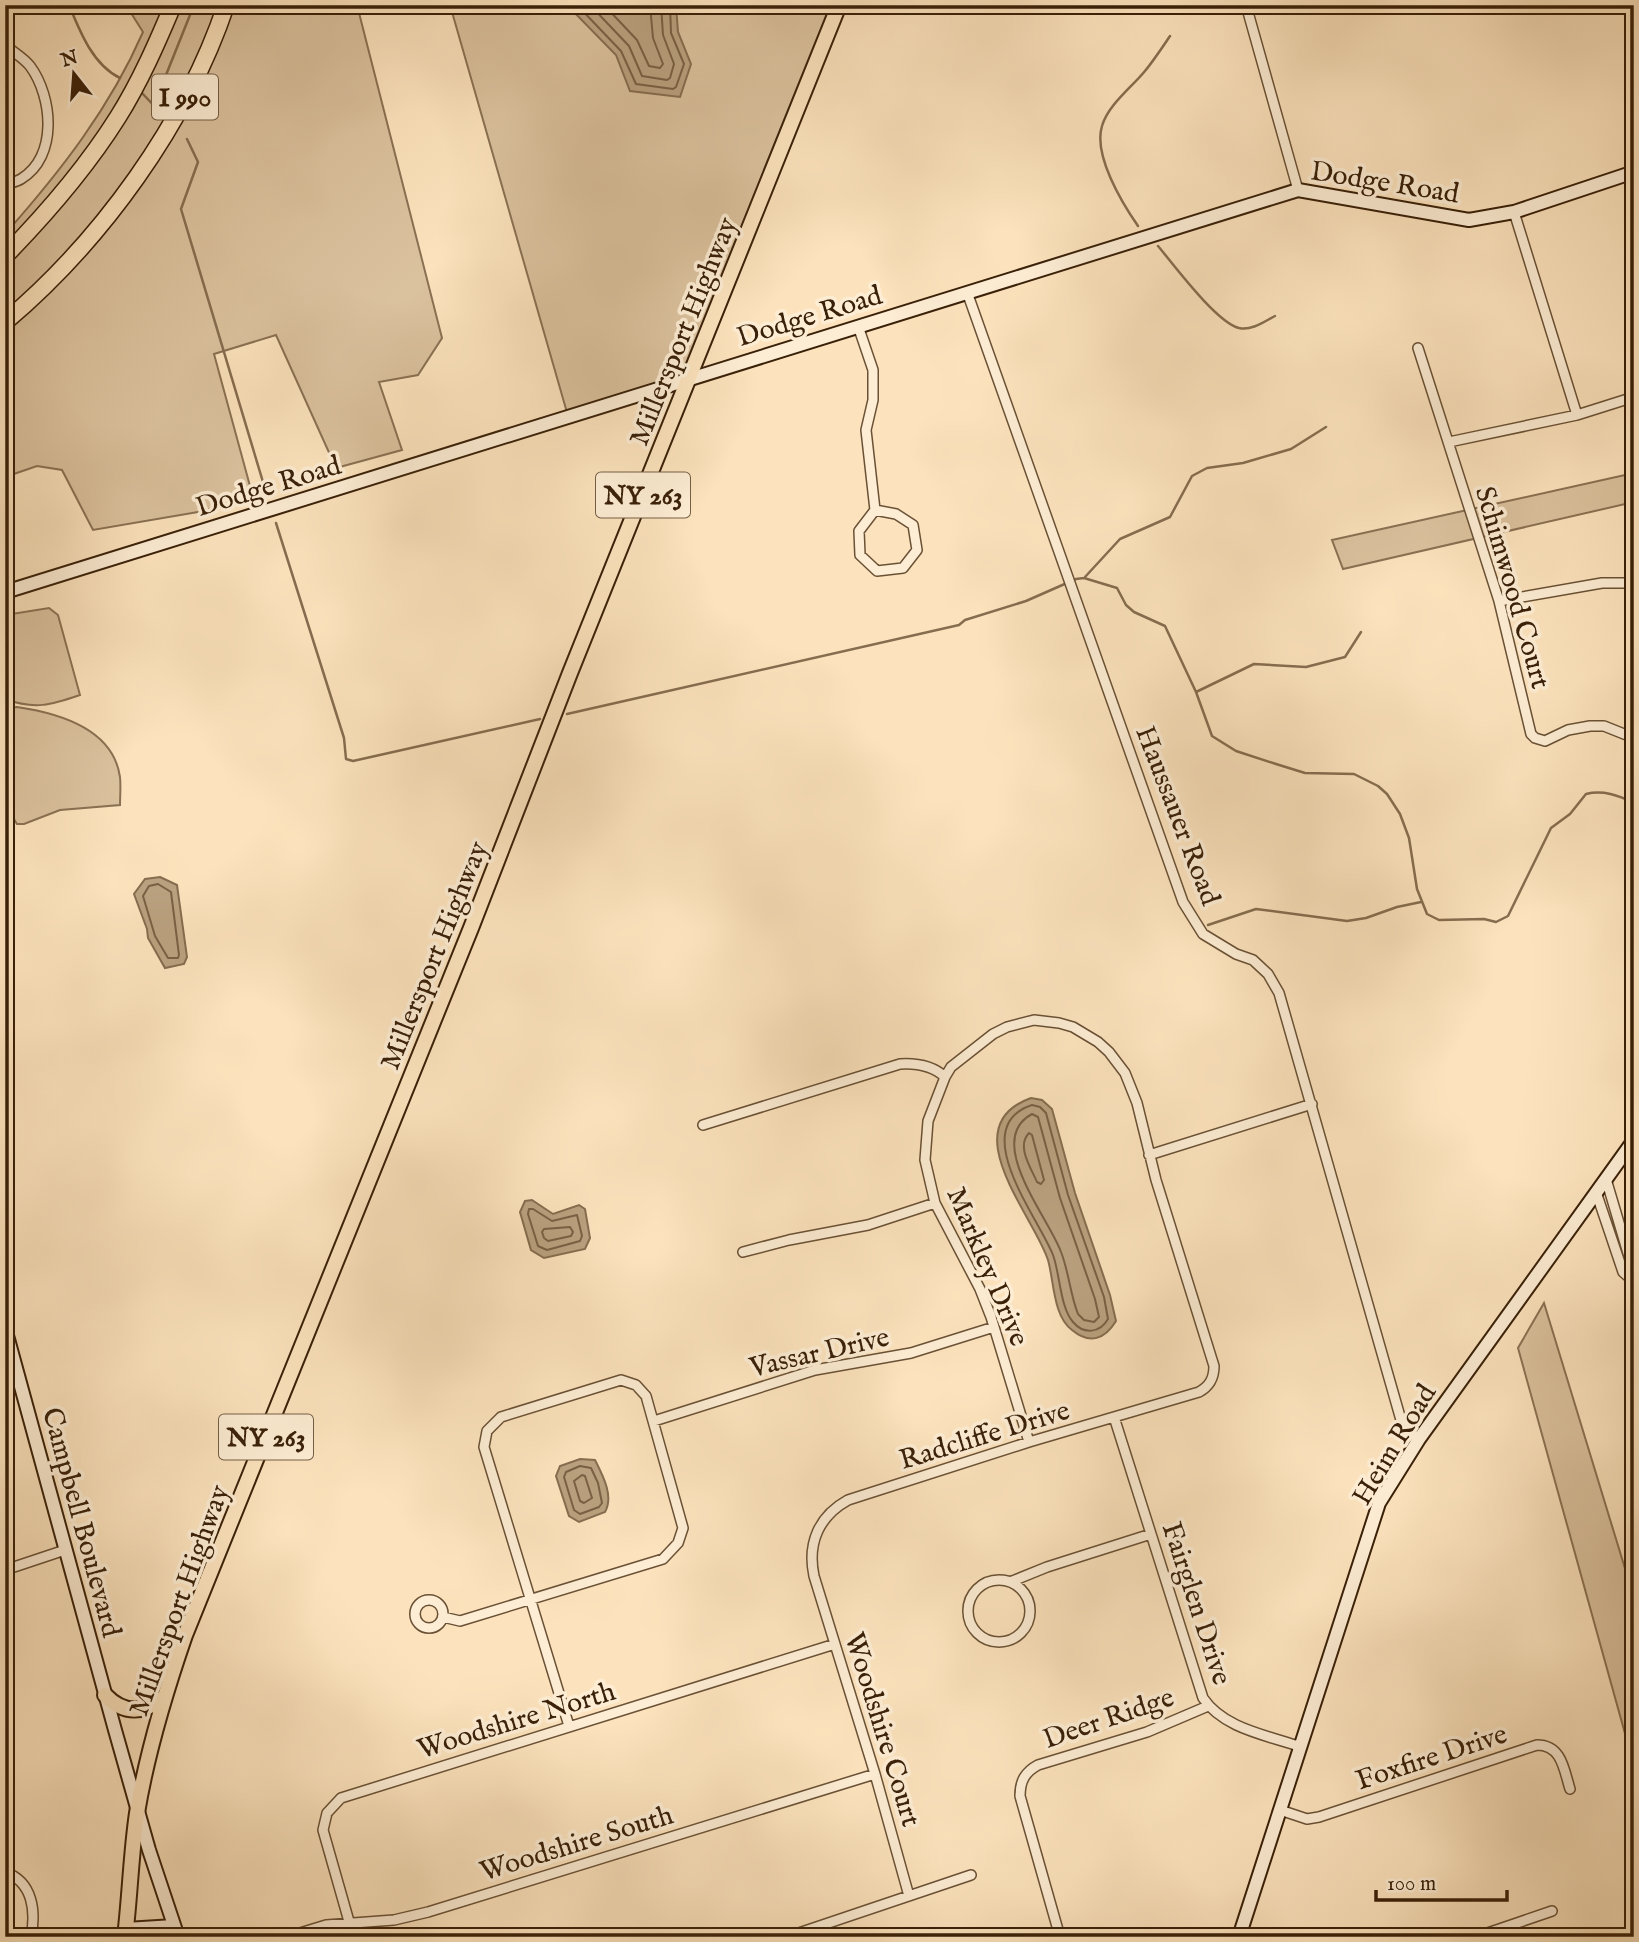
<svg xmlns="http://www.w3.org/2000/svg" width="1639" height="1942" font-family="'IM FELL English',serif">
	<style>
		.green { fill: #dbc29e; stroke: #8a7153; stroke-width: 2 }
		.water { fill: #baa17f; stroke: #866d4f; stroke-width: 2 }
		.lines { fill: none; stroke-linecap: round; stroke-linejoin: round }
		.shore { stroke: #7a6044; stroke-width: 2 }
		.stream { stroke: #866d4f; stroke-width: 2.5 }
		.street-casing { stroke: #6a5135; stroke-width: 12 }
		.secondary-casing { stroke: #392008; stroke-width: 16 }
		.primary-casing { stroke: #392008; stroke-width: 18 }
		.highway-casing { stroke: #392008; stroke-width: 19 }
		.street { stroke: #fdedd4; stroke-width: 9 }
		.secondary { stroke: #fdedd4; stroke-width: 12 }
		.primary { stroke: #fce3bd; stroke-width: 14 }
		.highway { stroke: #fce3bd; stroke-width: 16 }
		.labels { text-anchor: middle; stroke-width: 7; stroke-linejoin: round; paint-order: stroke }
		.shield { fill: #fdedd4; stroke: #745e45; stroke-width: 2 }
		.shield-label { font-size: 26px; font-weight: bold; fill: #392008 }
		.street-label { font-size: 28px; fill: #392008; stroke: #fdedd4 }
	</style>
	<rect width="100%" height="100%" fill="#fce3bd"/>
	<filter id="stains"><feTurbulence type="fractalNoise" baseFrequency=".00286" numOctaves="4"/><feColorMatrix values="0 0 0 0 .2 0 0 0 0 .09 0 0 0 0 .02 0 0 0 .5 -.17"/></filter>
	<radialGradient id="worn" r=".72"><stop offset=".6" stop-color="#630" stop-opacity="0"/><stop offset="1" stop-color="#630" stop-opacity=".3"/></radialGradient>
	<path class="green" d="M126 5H357L442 338 418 375 379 382 402 450 336 468 276 335 214 354 253 497 198 512 93 530 62 470 37 466 5 477V234C60 172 110 108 143 32Z
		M450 5H839L691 377 568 416Z
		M1634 473V502L1343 569 1332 540Z
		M49 608 58 615 80 695C51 705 35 710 5 699V615Z
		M17 707C58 713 113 728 120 777 121 786 120 796 120 805L60 810 24 824H17L5 805V708Z
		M1544 1303 1634 1598V1766L1518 1348Z"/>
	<path class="water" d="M567 5H676L678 32 691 64 680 97 630 91 616 55Z
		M160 877 177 885 187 957 184 964 165 968 148 938 147 929 134 894 145 879Z
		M1031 1098 1042 1100 1052 1109 1075 1193 1110 1295 1116 1321C1105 1339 1090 1345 1072 1330 1053 1316 1054 1281 1048 1260 1034 1216 952 1126 1031 1098Z
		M532 1200 553 1214 579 1205 585 1209 590 1238 585 1249 544 1258 531 1250 520 1212 525 1201Z
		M580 1459 595 1460C603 1476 614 1496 605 1512L579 1522 569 1516 556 1476 560 1466Z"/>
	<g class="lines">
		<path class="shore" d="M577 5 621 51 636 84 673 89 676 87 684 64 671 33 670 5
			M590 5 629 46 642 76 667 80 670 78 674 64 663 35 661 5
			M604 5 637 40 649 66 660 68 663 64 653 38 650 5
			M158 884 171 892 179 955 178 958H168L155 936 143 896 149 886Z
			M1032 1105 1040 1107 1046 1113 1068 1195 1104 1297 1108 1319C1100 1333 1084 1335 1073 1322 1060 1307 1060 1274 1053 1255 1040 1220 965 1127 1032 1105Z
			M1032 1114 1038 1117 1060 1198 1095 1299 1099 1317 1094 1322 1084 1320 1078 1314C1070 1294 1069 1272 1061 1252 1049 1218 983 1140 1032 1114Z
			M1029 1133 1032 1135 1044 1180 1041 1184 1037 1182C1031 1168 1016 1146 1029 1133Z
			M529 1209H533L552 1221 577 1215 582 1236 580 1241 547 1250 538 1246 528 1214Z
			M570 1227 573 1232 571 1236 548 1241 544 1238 542 1232 544 1229Z
			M580 1466 591 1468 598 1483 602 1503 599 1507 580 1514 574 1510 564 1477 566 1472Z
			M582 1475 585 1476 592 1498 584 1503 580 1501 574 1481Z"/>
		<path class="stream" d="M69 5C80 32 93 65 120 78
			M776 5 778 8
			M141 92 160 112
			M154 105 194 5
			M187 139 198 162 181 209 266 492
			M1138 226C1122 203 1093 155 1102 126 1108 105 1131 88 1145 71 1154 60 1162 48 1170 36
			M1158 246C1174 265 1216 322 1239 328 1252 331 1265 321 1275 316
			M276 523 344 738 346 759 353 761 540 719
			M1085 577 1120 539 1170 517 1192 476 1207 468 1243 463 1291 449 1326 427
			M1196 692 1254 664 1306 667 1345 657 1361 632
			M567 714 959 625 965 620 1026 601 1076 579 1084 578 1117 588 1126 605 1134 612 1165 626 1196 692 1212 736 1236 751 1276 764 1305 773 1354 774 1378 786 1387 794 1400 814 1409 838 1417 889 1427 914 1439 920 1484 919 1496 922 1508 916 1551 828 1570 814 1586 794C1603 790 1618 795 1634 803
			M1208 925 1256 909 1347 921 1366 918 1397 907 1421 902"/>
		<defs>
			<path id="street" d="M1246 5 1298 190
				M5 45C13 52 24 58 30 66 53 97 58 157 21 179 16 182 10 183 5 185
				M1514 212 1577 415
				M967 292 1183 902 1203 934 1236 954 1253 960 1268 974 1279 993 1403 1427 1419 1439
				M858 326 873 370V400L866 430 875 510 859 531 860 555 877 571 903 568 917 550 913 525 896 514 875 510
				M1418 348 1499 601 1531 734 1535 738 1545 741 1568 730 1590 726H1604L1634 738
				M1449 442 1577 415 1634 397
				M1499 601 1602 583H1634
				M703 1125 900 1064C916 1063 933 1066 945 1077
				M1149 1155 1312 1104
				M1606 1179 1633 1270 1631 1279 1634 1288
				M1596 1192 1623 1272 1631 1279
				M743 1252 789 1240 868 1225 935 1203
				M1114 1417 1203 1698C1224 1729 1267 1735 1301 1747
				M654 1421 815 1370 911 1353 994 1327
				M5 1570 65 1550
				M968 1611a31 31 0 1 1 62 0a31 31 0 1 1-62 0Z
				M1010 1582 1047 1567 1151 1534
				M415 1614a14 14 0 1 1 28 0a14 14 0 1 1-28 0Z
				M443 1617 460 1621 663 1559 678 1543 683 1528 646 1396 636 1385 621 1380 501 1417 487 1431 484 1447 569 1726
				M1280 1810 1307 1819 1319 1817 1537 1745C1562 1745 1564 1770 1570 1789
				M5 1872C33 1882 36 1911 31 1937
				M909 1896 875 1774 814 1576C807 1543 819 1516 848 1500L1029 1442 1199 1392C1210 1386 1214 1378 1214 1366L1156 1180 1137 1103 1125 1073 1109 1052 1098 1042 1073 1027 1059 1023 1034 1020 1007 1027 993 1034 951 1067 945 1077 928 1121 925 1160 935 1203 980 1289 991 1317 1029 1442
				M350 1925 323 1830 327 1813 341 1798 835 1644
				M287 1937 326 1925 394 1920 428 1912 875 1774
				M787 1937 971 1875
				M1060 1937 1020 1796C1020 1781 1025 1772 1038 1765L1147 1732 1208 1706
				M1476 1937 1552 1911"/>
			<path id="secondary" d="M5 592 1298 190 1469 220 1514 212 1634 172
				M5 1328 115 1730 149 1850 178 1937
				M126 1929 174 1926
				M1239 1937 1379 1503 1419 1439 1634 1140"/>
			<path id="primary" d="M105 1695C124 1715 144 1713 165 1697
				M125 1937C130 1895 131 1854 137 1813 147 1752 165 1693 185 1635L471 928 570 673 839 5"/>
			<path id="highway" d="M5 256C47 213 86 168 118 117 140 82 157 43 173 5
				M5 322C101 241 186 124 226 5"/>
		</defs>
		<use href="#street" class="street-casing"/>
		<use href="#secondary" class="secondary-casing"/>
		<use href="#primary" class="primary-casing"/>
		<use href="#highway" class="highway-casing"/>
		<use href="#street" class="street"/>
		<use href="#secondary" class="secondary"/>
		<use href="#primary" class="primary"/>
		<use href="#highway" class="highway"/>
	</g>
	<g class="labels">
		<g class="shield">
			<rect x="152" y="74.5" width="66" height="45" rx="5"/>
			<rect x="596" y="472.5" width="94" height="45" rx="5"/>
			<rect x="219" y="1414.5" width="94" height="45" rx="5"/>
		</g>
		<g class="shield-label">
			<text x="185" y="106">I 990</text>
			<text x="643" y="504">NY 263</text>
			<text x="266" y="1446">NY 263</text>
		</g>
		<g class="street-label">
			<text transform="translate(1385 181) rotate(9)" y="10">Dodge Road</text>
			<text transform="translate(809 315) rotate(-17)" y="10">Dodge Road</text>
			<text transform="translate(682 331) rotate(-68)" y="10">Millersport Highway</text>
			<text transform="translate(268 485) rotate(-17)" y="10">Dodge Road</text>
			<text transform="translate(1514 587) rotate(74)" y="10">Schimwood Court</text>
			<text transform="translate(1179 815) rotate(69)" y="10">Haussauer Road</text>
			<text transform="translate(433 955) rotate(-68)" y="10">Millersport Highway</text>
			<text transform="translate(989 1266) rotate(67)" y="10">Markley Drive</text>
			<text transform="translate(819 1351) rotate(-13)" y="10">Vassar Drive</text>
			<text transform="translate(984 1434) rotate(-17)" y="10">Radcliffe Drive</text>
			<text transform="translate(1393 1444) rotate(-59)" y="10">Heim Road</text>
			<text transform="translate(83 1522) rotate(75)" y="10">Campbell Boulevard</text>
			<text transform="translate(178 1600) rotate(-70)" y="10">Millersport Highway</text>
			<text transform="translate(1198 1603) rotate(72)" y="10">Fairglen Drive</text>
			<text transform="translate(1108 1717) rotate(-19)" y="10">Deer Ridge</text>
			<text transform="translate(516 1719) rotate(-17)" y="10">Woodshire North</text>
			<text transform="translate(884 1729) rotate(73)" y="10">Woodshire Court</text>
			<text transform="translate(1431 1756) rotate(-18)" y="10">Foxfire Drive</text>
			<text transform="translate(576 1842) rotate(-17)" y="10">Woodshire South</text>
		</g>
	</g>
	<rect width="1639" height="1942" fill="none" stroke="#fce3bd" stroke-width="28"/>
	<rect x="7" y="7" width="1625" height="1928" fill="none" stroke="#392008" stroke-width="3.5"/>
	<rect x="14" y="14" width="1611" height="1914" fill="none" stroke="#392008" stroke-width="2"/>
	<g transform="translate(74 74) rotate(343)" stroke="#fdedd4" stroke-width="5" paint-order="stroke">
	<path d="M0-5L12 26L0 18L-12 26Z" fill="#392008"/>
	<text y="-10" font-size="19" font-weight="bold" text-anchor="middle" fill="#392008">N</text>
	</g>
	<path d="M1376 1890v10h131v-10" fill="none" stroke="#392008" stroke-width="3.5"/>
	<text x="1387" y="1890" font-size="21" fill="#392008" stroke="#fdedd4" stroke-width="5" paint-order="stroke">100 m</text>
	<rect width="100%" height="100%" filter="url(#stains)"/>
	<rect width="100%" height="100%" fill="url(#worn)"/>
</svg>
